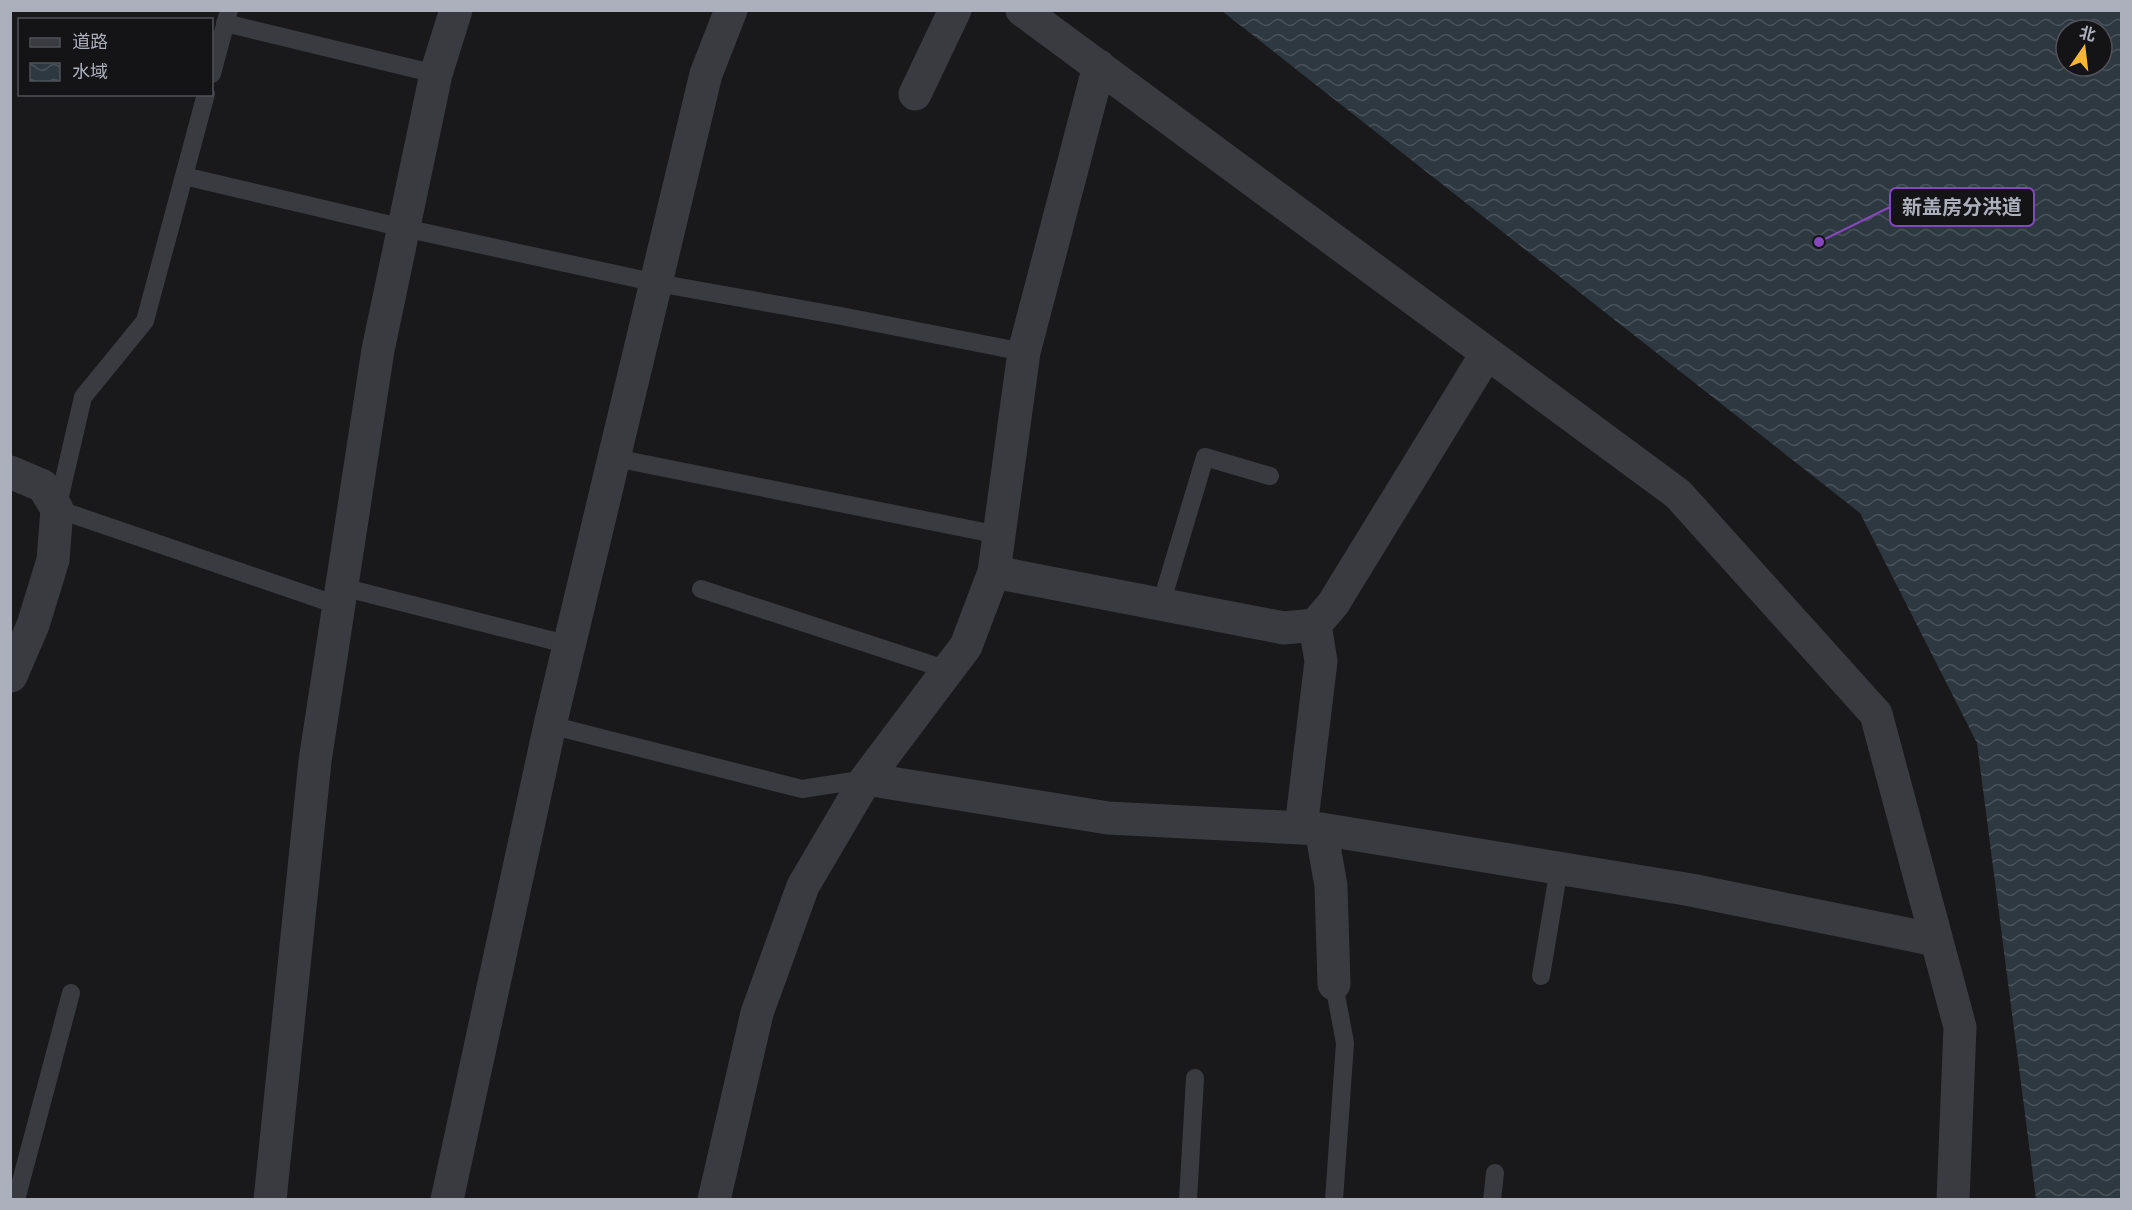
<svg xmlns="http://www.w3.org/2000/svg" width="2132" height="1210" font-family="Manrope,'Noto Sans SC',sans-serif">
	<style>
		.water { fill: url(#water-waves); fill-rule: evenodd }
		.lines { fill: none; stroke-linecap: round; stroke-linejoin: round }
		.lane { stroke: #3a3b41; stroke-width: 18 }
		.street { stroke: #3a3b41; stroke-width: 33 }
		.leader { fill: none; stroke: #8546be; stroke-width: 2 }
		.callout-dot { fill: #8546be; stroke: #141416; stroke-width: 2 }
		.callout { fill: #141416; stroke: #8546be; stroke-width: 2 }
		.callout-label { font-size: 20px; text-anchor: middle; font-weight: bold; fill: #abb0bc }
	</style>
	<defs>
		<pattern id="water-waves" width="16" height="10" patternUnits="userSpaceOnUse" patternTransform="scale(1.5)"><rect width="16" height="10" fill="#2e3840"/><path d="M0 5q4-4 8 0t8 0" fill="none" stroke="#4a525a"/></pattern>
	</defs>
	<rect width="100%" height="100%" fill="#19191b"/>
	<path class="water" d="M1222 11H2121V1199H2036L1977 743 1860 513ZM2066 30H2102V66H2066Z"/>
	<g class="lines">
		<path class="lane" d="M225 23 436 74
			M212 74 229 10
			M206 94 145 321 83 397 57 509 340 606
			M184 176 404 228 657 283 841 316 1024 352
			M615 458 999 535
			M342 587 570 645
			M701 589 948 670
			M1161 604 1205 457 1270 476
			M550 725 802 789 866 779
			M1541 976 1559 868
			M1334 984 1345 1043 1334 1200
			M16 1200 71 993
			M1188 1200 1195 1078
			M1492 1200 1495 1173"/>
		<path class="street" d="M1022 10 1678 494 1876 714 1960 1027 1953 1200
			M915 94 955 10
			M10 472 43 486 57 509 53 560 33 625 11 676
			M994 572 1284 628 1315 625 1333 604 1487 353
			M866 779 1108 818 1321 829 1691 890 1936 940
			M1301 828 1321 661 1315 625
			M1321 829 1331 886 1334 984
			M270 1200 315 761 378 350 436 74 456 10
			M447 1200 550 725 706 74 731 10
			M714 1200 757 1013 803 886 866 779 966 646 994 572 1024 352 1099 66"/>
	</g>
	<path class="leader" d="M1819 242L1890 207"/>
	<circle class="callout-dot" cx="1819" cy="242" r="6"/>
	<rect class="callout" x="1890" y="188" width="144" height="38" rx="6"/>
	<g class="callout-label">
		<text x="1962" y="214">新盖房分洪道</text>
	</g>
	<rect width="2132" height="1210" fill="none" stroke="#abb0bc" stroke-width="24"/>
	<rect x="18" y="18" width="195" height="78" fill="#141416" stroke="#505258" stroke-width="1.5"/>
	<rect x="30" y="38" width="30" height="9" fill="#3a3b41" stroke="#505258" stroke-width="1.5"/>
	<text x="72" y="48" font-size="18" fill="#abb0bc">道路</text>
	<rect x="30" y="63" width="30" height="18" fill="url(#water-waves)" stroke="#505258" stroke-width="1.5"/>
	<text x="72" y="78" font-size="18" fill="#abb0bc">水域</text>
	<g transform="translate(2084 48) rotate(14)"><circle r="28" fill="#141416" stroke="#505258" stroke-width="1.5"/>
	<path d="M0-4.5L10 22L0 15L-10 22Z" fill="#fbb732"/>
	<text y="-9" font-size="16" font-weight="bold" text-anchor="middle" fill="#abb0bc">北</text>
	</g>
</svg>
